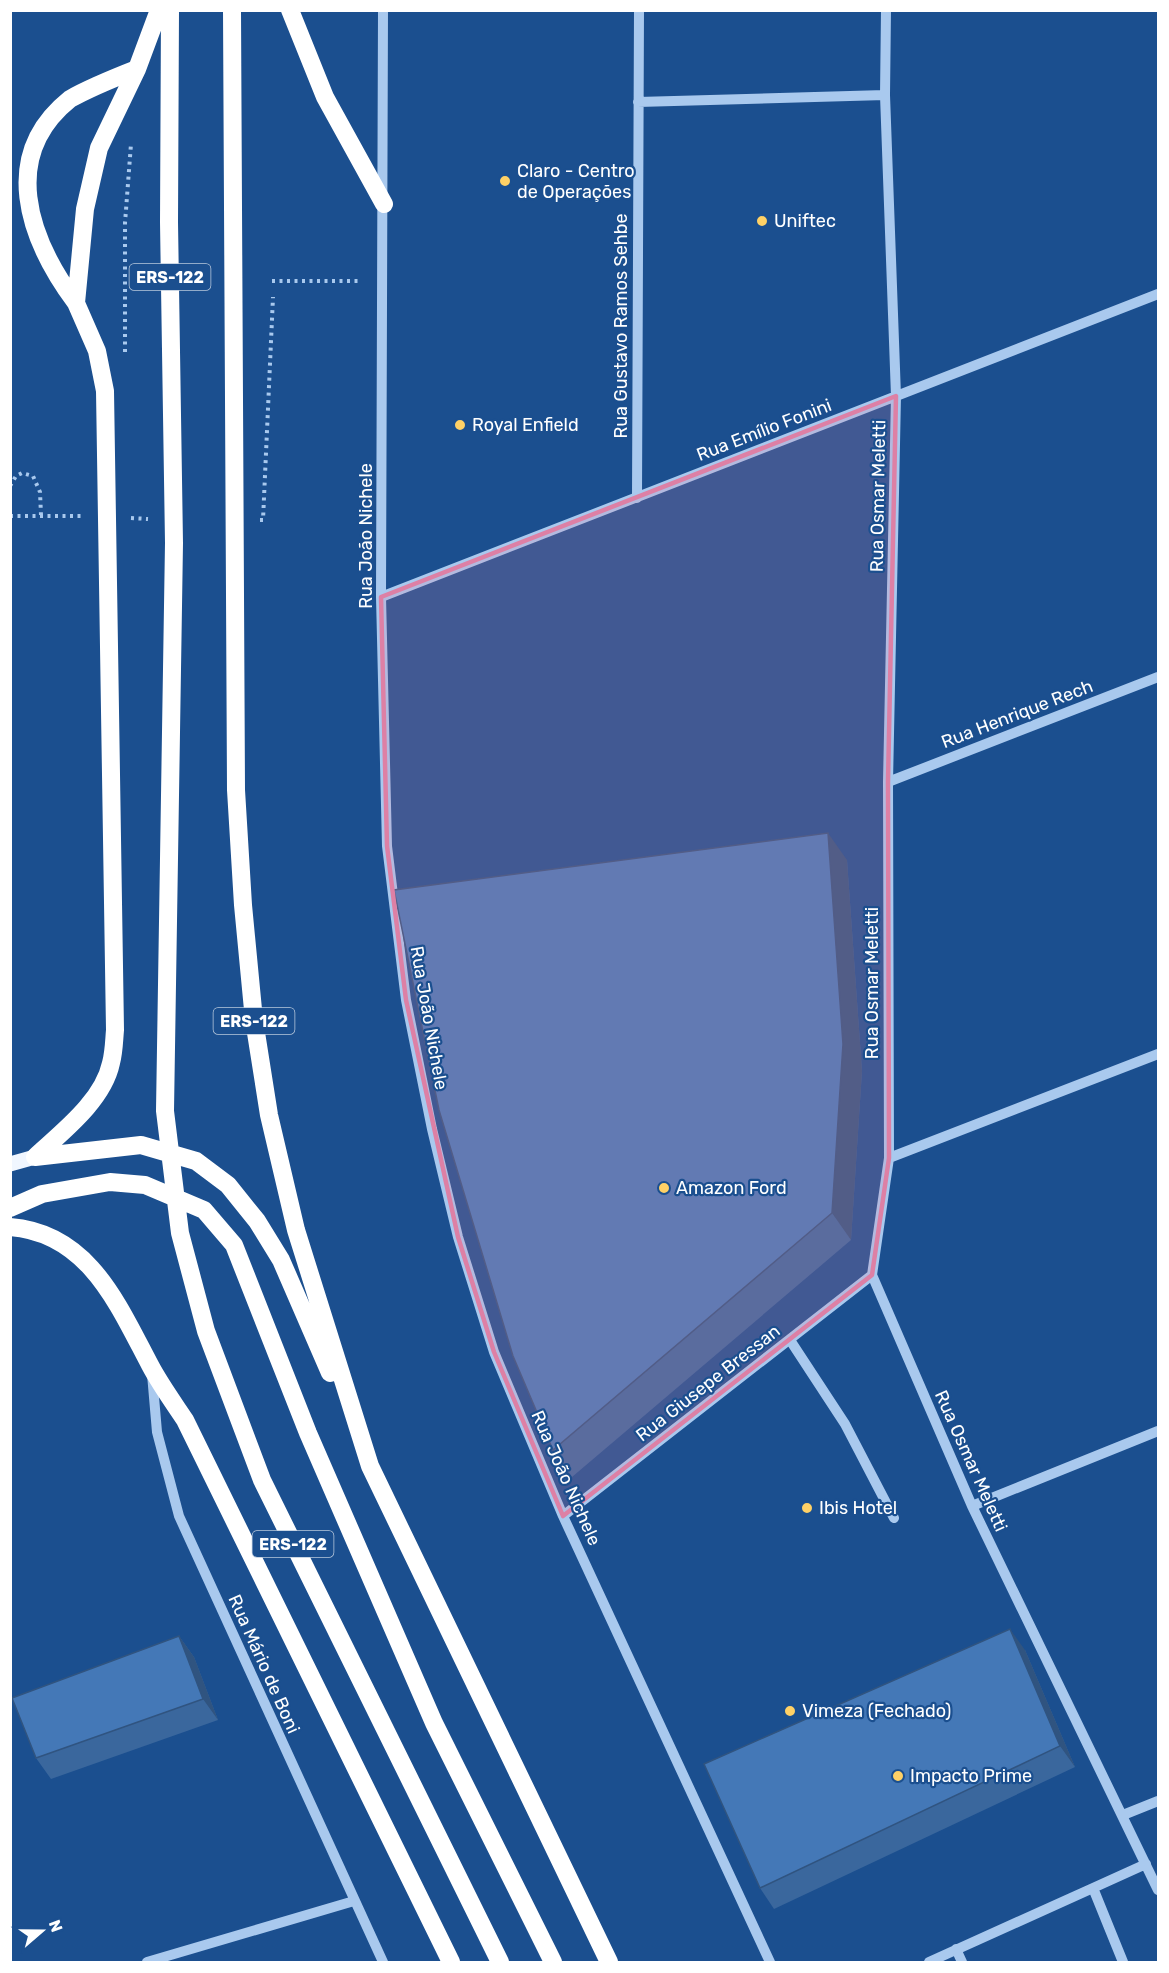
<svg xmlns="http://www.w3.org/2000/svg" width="1169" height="1973" font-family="Rubik,sans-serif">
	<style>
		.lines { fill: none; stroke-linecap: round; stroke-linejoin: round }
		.path { stroke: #a9c9ee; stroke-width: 4; stroke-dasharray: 3 4.5; stroke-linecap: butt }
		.minor { stroke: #a9c9ee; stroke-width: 10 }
		.major { stroke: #f0f6ff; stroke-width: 15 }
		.highway { stroke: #fff; stroke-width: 18 }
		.wall { fill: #3a679d }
		.shaded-wall { fill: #305480 }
		.building { fill: #4478b7; stroke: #305480; stroke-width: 1.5 }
		.marked { fill: #dd80a5; fill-opacity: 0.2; stroke: #dd80a5; stroke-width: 4.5; stroke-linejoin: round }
		.poi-dot { fill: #ffd166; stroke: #1b4f8f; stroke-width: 2 }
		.labels { text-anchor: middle; stroke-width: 4.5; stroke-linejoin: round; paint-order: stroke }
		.shield { fill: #1b4f8f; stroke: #bbcadd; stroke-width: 1.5 }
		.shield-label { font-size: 16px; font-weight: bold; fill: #fff }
		.poi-label { font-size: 18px; fill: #fff; stroke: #1b4f8f; text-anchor: start }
		.street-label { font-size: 18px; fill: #fff; stroke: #1b4f8f }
	</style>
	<rect width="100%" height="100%" fill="#1b4f8f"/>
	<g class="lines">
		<path class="path" d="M272 281H361
			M125 352V223L131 144
			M10 486 16 476 22 473 33 476 40 492 41 515
			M10 516H82
			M131 518 148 519
			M260 520H263L273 297"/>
		<path class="minor" d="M383 10 381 597 387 846 406 1000 432 1129 458 1237 494 1352 563 1516 770 1962
			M886 10 885 95 896 396 888 782 889 1158 872 1275 972 1506 1158 1890
			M638 102 885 95
			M637 498 639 10
			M381 597 1158 294
			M888 782 1158 677
			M889 1158 1158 1054
			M790 1340 845 1424 894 1518
			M152 1374 157 1432 179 1516 383 1962
			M972 1506 1158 1431
			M563 1516 872 1275
			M1123 1815 1158 1801
			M956 1949 962 1962
			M147 1962 354 1901
			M929 1962 1093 1888
			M1123 1962 1093 1888 1146 1864"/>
		<path class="major" d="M10 1164 35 1157"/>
		<path class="highway" d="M170 10 169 222 174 543 165 1111 180 1233 206 1331 262 1480 500 1962
			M232 10 236 790 243 905 254 1020 269 1115 296 1230 370 1466 609 1962
			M290 10 325 97 384 204
			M76 303C27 237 0 155 70 99 91 87 114 78 137 69
			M35 1157C62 1132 103 1101 111 1063 114 1052 114 1041 115 1030L105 391 97 351 76 303 85 209 99 148 137 69 159 10
			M35 1157 141 1145 196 1161 228 1185 257 1221 281 1260 330 1373
			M10 1208 42 1194 110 1182 145 1185 204 1210 234 1245 308 1433 434 1723 553 1962
			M10 1227C89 1233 118 1305 150 1365 160 1384 173 1402 185 1420L451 1962"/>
	</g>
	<path class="wall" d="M847 860 862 1071 851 1240 572 1477 553 1450Z
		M179 1636 194 1657 218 1720 51 1779 36 1758Z
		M1025 1650 1075 1767 774 1909 760 1888Z"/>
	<path class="shaded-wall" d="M828 833 847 860 862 1071 851 1240 832 1213Z
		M1010 1629 1025 1650 1075 1767 1060 1746Z
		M179 1636 194 1657 218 1720 203 1699Z"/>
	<path class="building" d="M828 833 843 1044 832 1213 553 1450 513 1356 439 1110 394 890Z
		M1010 1629 1060 1746 760 1888 704 1764Z
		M179 1636 203 1699 36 1758 12 1698Z"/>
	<path class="marked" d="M896 396 888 782 889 1158 872 1275 563 1516 494 1352 458 1237 406 1000 387 846 381 597Z"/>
	<g class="poi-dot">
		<circle cx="505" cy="181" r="6"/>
		<circle cx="762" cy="221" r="6"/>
		<circle cx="460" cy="425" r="6"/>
		<circle cx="664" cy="1188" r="6"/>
		<circle cx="807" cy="1508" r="6"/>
		<circle cx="790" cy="1711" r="6"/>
		<circle cx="898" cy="1776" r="6"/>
	</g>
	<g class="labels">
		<g class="shield">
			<rect x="129.5" y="264" width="81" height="26" rx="4.5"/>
			<rect x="213.5" y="1008" width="81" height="26" rx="4.5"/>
			<rect x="252.5" y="1531" width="81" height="26" rx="4.5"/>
		</g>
		<g class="shield-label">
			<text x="170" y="283">ERS-122</text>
			<text x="254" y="1027">ERS-122</text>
			<text x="293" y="1550">ERS-122</text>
		</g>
		<g class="poi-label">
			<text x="517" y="177">Claro - Centro<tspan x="517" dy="21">de Operações</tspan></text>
			<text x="774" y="227">Uniftec</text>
			<text x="472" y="431">Royal Enfield</text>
			<text x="676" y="1194">Amazon Ford</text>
			<text x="819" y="1514">Ibis Hotel</text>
			<text x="802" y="1717">Vimeza (Fechado)</text>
			<text x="910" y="1782">Impacto Prime</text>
		</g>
		<g class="street-label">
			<text transform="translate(621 326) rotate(-90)" y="6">Rua Gustavo Ramos Sehbe</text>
			<text transform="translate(764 430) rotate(-21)" y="6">Rua Emílio Fonini</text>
			<text transform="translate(878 496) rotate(-89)" y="6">Rua Osmar Meletti</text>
			<text transform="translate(366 536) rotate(-90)" y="6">Rua João Nichele</text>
			<text transform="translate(1017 714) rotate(-21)" y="6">Rua Henrique Rech</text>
			<text transform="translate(872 983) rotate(-90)" y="6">Rua Osmar Meletti</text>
			<text transform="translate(429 1018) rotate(80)" y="6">Rua João Nichele</text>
			<text transform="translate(708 1383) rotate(-38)" y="6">Rua Giusepe Bressan</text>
			<text transform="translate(971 1461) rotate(66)" y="6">Rua Osmar Meletti</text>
			<text transform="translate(566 1478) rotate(66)" y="6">Rua João Nichele</text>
			<text transform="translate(264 1664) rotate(66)" y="6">Rua Mário de Boni</text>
		</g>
	</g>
	<rect width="1169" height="1973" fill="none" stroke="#ffffff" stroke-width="24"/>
	<g transform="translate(42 1931) rotate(70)" stroke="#1b4f8f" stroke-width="4.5" paint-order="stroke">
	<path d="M0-4.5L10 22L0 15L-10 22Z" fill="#ffffff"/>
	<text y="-9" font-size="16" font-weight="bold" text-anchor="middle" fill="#ffffff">N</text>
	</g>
</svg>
